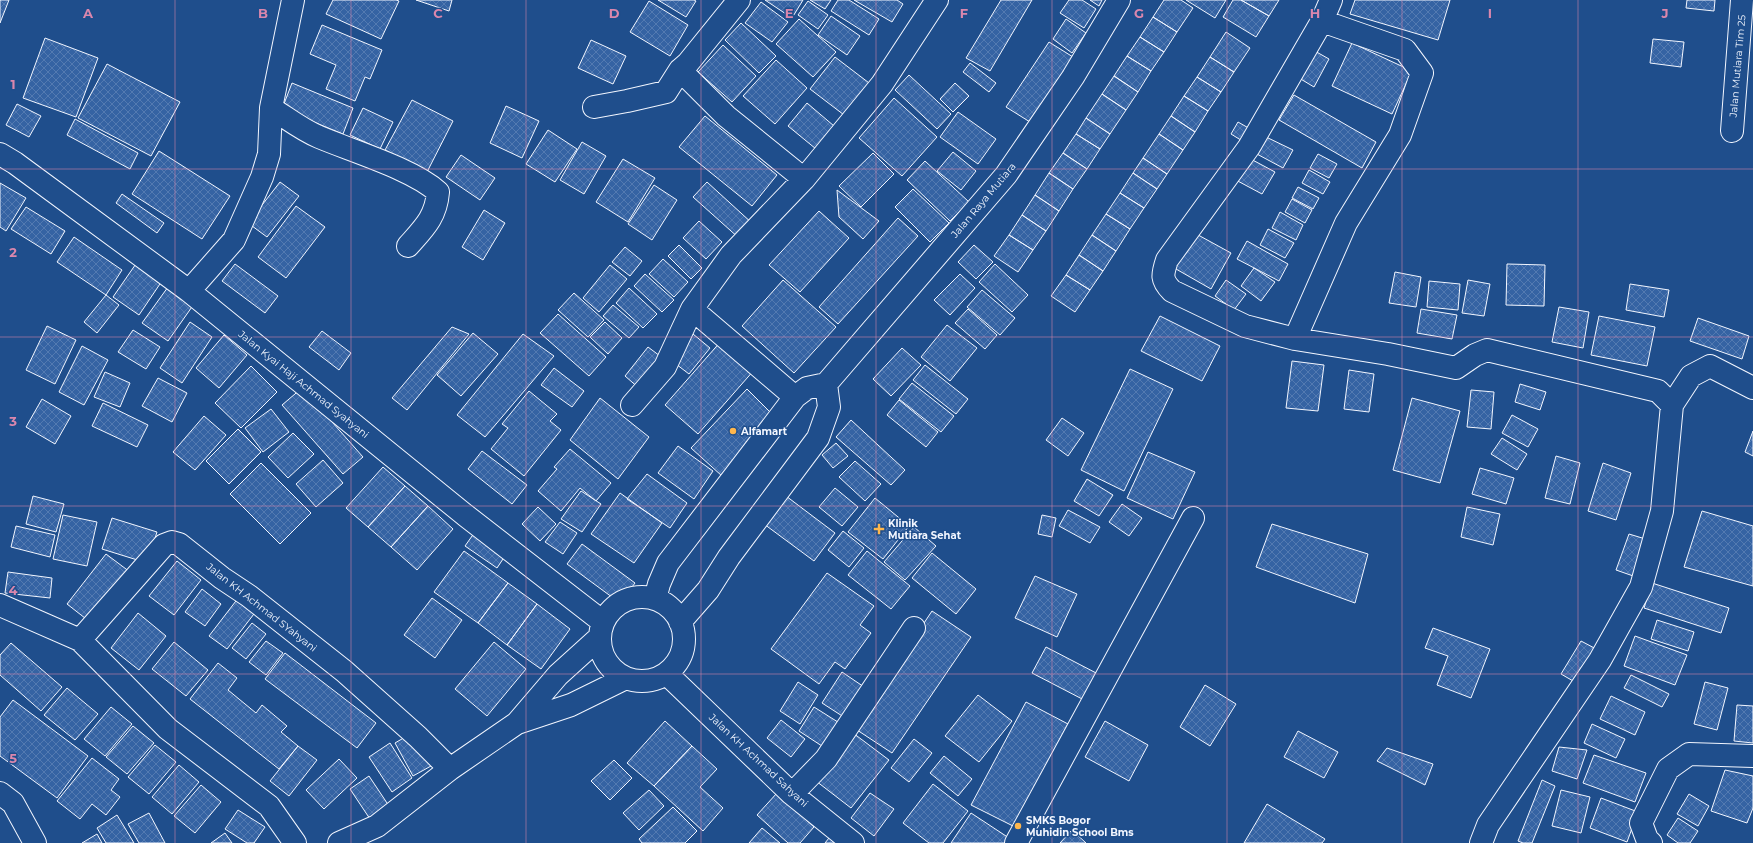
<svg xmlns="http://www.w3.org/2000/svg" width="1753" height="843" font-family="Montserrat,sans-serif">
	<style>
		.building { fill: url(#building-cross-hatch); stroke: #f2f6ff }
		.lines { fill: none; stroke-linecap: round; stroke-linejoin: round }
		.minor-casing { stroke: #f2f6ff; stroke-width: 24 }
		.minor { stroke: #1f4e8c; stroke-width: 22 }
		.grid { fill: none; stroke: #da87ad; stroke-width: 1; stroke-opacity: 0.55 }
		.poi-dot { fill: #ffb74d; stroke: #1f4e8c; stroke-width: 1.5 }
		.labels { text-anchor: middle; stroke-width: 3; stroke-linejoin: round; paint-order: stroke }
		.street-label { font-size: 10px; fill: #f2f6ff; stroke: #1f4e8c }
		.poi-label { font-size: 10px; font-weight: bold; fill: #f2f6ff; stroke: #1f4e8c; text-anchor: start }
		.grid-label { font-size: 13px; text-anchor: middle; font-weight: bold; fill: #da87ad; stroke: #1f4e8c; stroke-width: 3; stroke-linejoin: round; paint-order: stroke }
	</style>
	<defs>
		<pattern id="building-cross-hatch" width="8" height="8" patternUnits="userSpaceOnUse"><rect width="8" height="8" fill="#3563a3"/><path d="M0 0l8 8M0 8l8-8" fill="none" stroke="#537ab1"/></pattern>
	</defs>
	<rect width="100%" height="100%" fill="#1f4e8c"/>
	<path class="building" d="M0 0H9L0 23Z
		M333 0H396L399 1 381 39 326 14Z
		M416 0H452L449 11Z
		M658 0H694L696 1 686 17Z
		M765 0H803L792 18Z
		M810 0H831L825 9Z
		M838 0H849L879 19 869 35 831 11Z
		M854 0H897L903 4 892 22Z
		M1001 0H1032L990 71 966 58Z
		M1069 0H1082L1096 9 1084 28 1060 13Z
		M1090 0H1102L1099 6Z
		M1164 0H1181L1193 8 1177 32 1153 17Z
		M1186 0H1226L1215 18Z
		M1233 0H1241L1269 16 1256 37 1223 17Z
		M1241 0H1279L1269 16Z
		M1355 0H1450L1438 40 1350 14Z
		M1687 0H1715L1714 11 1686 8Z
		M649 1 688 25 670 56 630 32Z
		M808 1 828 15 818 29 798 15Z
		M761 2 788 22 772 42 745 23Z
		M831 16 860 36 847 55 818 35Z
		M1153 17 1177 32 1164 52 1140 37Z
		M799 19 836 52 813 77 776 44Z
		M1066 19 1086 33 1072 53 1053 39Z
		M741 23 776 56 759 73 725 40Z
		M322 25 382 50 370 79 365 77 355 101 326 89 336 65 310 54Z
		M1226 32 1250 48 1234 72 1210 57Z
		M1140 37 1164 52 1151 71 1127 56Z
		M45 38 98 58 76 117 23 98Z
		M1653 39 1684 42 1681 67 1650 63Z
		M591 40 626 56 613 84 578 68Z
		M1049 42 1073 57 1030 122 1006 107Z
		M1352 43 1412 71 1392 114 1332 86Z
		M723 45 756 76 732 102 698 72Z
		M1313 50 1329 59 1314 87 1299 78Z
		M1127 56 1151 71 1138 92 1114 76Z
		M835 57 873 86 848 118 810 89Z
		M1210 57 1234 72 1221 92 1197 77Z
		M776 60 807 88 775 124 743 96Z
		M970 63 996 83 989 92 963 72Z
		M107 64 180 102 151 156 78 118Z
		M909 75 951 114 937 129 895 90Z
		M1114 76 1138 92 1126 110 1102 94Z
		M1197 77 1221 92 1208 111 1184 96Z
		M292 83 353 108 343 134 282 109Z
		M955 83 969 96 953 112 940 99Z
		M1102 94 1126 110 1110 134 1086 118Z
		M1294 95 1376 142 1362 168 1279 120Z
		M1184 96 1208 111 1195 132 1171 116Z
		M894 98 937 137 902 176 859 138Z
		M412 100 453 121 427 172 385 150Z
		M807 103 834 126 816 149 788 126Z
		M17 104 41 116 29 137 6 125Z
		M506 106 539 121 522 158 490 143Z
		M363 108 393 122 380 149 350 135Z
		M958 112 996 139 978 164 940 137Z
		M705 116 777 175 752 206 679 147Z
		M1171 116 1195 132 1183 150 1159 134Z
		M1086 118 1110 134 1100 149 1076 134Z
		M75 119 138 153 130 169 67 135Z
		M1238 122 1252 130 1244 142 1231 134Z
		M548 130 577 149 555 182 526 164Z
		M1076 134 1100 149 1087 169 1063 153Z
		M1159 134 1183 150 1167 174 1143 158Z
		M1264 136 1293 150 1283 168 1255 153Z
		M582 142 606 156 584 194 560 180Z
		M159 151 230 196 202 239 132 194Z
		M953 152 976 171 961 190 937 171Z
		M873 153 894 174 861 207 839 186Z
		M1063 153 1087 169 1073 189 1049 173Z
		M1318 154 1337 164 1329 178 1310 168Z
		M461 155 495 178 480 200 446 177Z
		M1247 157 1275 172 1262 194 1234 179Z
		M1143 158 1167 174 1157 189 1133 173Z
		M623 159 655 178 628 222 596 202Z
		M925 161 969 202 950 221 907 180Z
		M1309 170 1330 182 1323 194 1302 183Z
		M1049 173 1073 189 1059 211 1035 195Z
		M1133 173 1157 189 1144 208 1120 193Z
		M280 182 299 196 267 237 248 223Z
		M707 182 753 224 740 239 693 197Z
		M0 183 26 198 6 231 0 227Z
		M654 185 677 200 652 240 628 224Z
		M1298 187 1319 198 1313 209 1292 198Z
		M913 189 949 223 930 242 895 207Z
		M837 190 879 221 863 239 839 217Z
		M1120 193 1144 208 1130 229 1106 214Z
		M122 194 164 223 157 233 116 203Z
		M1035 195 1059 211 1046 231 1022 215Z
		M1292 199 1312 210 1305 223 1285 212Z
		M296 206 325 227 286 278 258 257Z
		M26 207 65 231 51 254 11 229Z
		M484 210 505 223 483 260 462 247Z
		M819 211 849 238 800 292 769 265Z
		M1280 212 1303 225 1296 240 1272 228Z
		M1106 214 1130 229 1116 251 1092 235Z
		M1022 215 1046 231 1033 250 1009 235Z
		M898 218 918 236 838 324 819 307Z
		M699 221 722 242 706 259 683 238Z
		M1268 229 1294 243 1285 258 1260 245Z
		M1189 230 1231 253 1211 289 1169 265Z
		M1009 235 1033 250 1018 272 994 256Z
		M1092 235 1116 251 1103 271 1079 255Z
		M74 237 122 270 106 295 57 262Z
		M1247 241 1288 264 1279 281 1237 259Z
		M679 245 702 268 691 279 668 256Z
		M974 245 993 262 976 279 958 262Z
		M625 247 642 261 630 276 612 262Z
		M1079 255 1103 271 1090 290 1066 275Z
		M140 258 166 275 139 315 113 297Z
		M663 259 688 282 674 297 649 274Z
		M235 264 278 296 265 313 222 281Z
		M995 264 1028 295 1012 312 979 282Z
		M1507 264 1545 265 1544 306 1506 305Z
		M610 265 627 279 599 312 583 298Z
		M1254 268 1275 282 1261 301 1241 286Z
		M1395 272 1421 277 1416 307 1389 303Z
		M645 274 674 300 662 312 634 286Z
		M960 274 975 288 950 315 934 300Z
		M1066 275 1090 290 1075 312 1051 296Z
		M783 280 836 327 794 373 742 326Z
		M1226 280 1246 294 1234 310 1215 296Z
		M1468 280 1490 284 1484 316 1462 313Z
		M1429 281 1460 284 1458 310 1427 307Z
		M1630 284 1669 290 1664 317 1626 310Z
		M168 287 194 304 168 341 142 323Z
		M629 288 657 314 643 328 616 303Z
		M982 290 1015 318 1000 335 967 307Z
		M574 293 604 320 588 337 558 310Z
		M106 295 119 305 97 333 84 322Z
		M613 305 639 327 629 338 603 316Z
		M1559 307 1589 312 1583 348 1552 342Z
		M968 309 997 335 985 349 955 323Z
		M1421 309 1457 315 1452 339 1417 333Z
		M558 314 606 357 589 376 540 333Z
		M1160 316 1220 346 1202 381 1141 351Z
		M1599 316 1655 327 1647 366 1591 355Z
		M1698 318 1749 336 1742 359 1690 341Z
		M190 322 212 337 182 383 160 368Z
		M605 322 622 338 608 354 590 337Z
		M947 325 977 348 950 381 921 357Z
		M47 326 76 340 55 384 26 370Z
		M452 327 469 334 407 410 392 398Z
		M133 330 160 347 146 369 118 352Z
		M322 331 351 353 339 370 309 347Z
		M473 333 498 354 461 396 437 375Z
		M523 334 554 356 485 437 457 415Z
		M693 334 710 348 689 374 672 361Z
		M224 335 247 355 219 388 196 368Z
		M722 340 755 369 698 434 665 405Z
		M82 346 108 360 84 405 59 392Z
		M648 347 664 359 640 389 625 376Z
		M902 348 921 365 891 396 873 379Z
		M1292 361 1324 365 1318 411 1286 408Z
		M925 365 968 399 956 414 913 380Z
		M251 366 277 392 241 428 215 403Z
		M554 368 584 391 572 407 541 385Z
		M1130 369 1173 389 1124 491 1081 470Z
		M1349 370 1374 374 1369 412 1344 409Z
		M105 372 130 383 120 407 94 397Z
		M158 378 187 393 172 422 142 406Z
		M912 383 954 416 941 432 899 399Z
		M1520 384 1546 392 1540 410 1515 402Z
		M302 388 363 457 343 474 282 405Z
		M747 389 773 415 722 476 691 448Z
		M1471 390 1494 392 1491 429 1467 427Z
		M529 391 557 414 550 421 561 430 524 476 491 449 508 428 502 424Z
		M600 398 649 437 618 479 570 440Z
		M1412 398 1460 411 1440 483 1393 470Z
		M42 399 71 416 55 444 26 427Z
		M899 400 938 432 926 447 887 415Z
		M103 403 148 425 137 447 92 426Z
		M271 409 289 432 263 452 245 428Z
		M1512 415 1538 429 1528 447 1502 433Z
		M204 416 226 435 195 470 173 452Z
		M1062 418 1084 433 1068 456 1046 440Z
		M851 420 905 470 891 485 836 437Z
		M238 429 261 452 229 484 206 461Z
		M1753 431V456L1745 452Z
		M293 433 314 454 288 478 268 457Z
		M1502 438 1527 454 1517 470 1491 454Z
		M836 443 848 456 833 468 822 455Z
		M678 446 713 471 694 499 658 473Z
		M570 449 611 483 596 501 580 488 561 511 538 491 557 469 554 467Z
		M482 451 527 485 512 504 468 469Z
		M1148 452 1195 472 1173 519 1127 498Z
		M1556 456 1580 463 1570 504 1545 498Z
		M323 460 343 483 316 507 296 484Z
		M855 461 881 484 865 501 839 477Z
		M261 463 311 513 280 544 230 494Z
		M1603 463 1631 473 1616 520 1588 511Z
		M383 467 405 486 368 527 346 508Z
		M1480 468 1514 478 1506 504 1472 494Z
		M647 474 687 503 670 528 627 499Z
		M1087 479 1113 495 1099 516 1074 501Z
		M405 486 428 506 391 547 368 527Z
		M835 488 858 507 842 526 819 507Z
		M581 491 601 504 582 532 561 519Z
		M620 493 662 523 634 563 591 534Z
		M33 496 64 504 56 532 26 524Z
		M786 496 835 533 814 561 764 524Z
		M875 498 909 526 883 559 848 532Z
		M1122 504 1142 518 1129 536 1109 522Z
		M428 506 453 529 417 570 391 547Z
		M538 507 556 524 540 541 522 524Z
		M1467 507 1500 514 1493 545 1461 537Z
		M1068 510 1100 527 1090 543 1059 526Z
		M1702 511 1753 526V586L1684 567Z
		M63 515 97 522 87 566 53 559Z
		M1042 515 1056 518 1052 537 1038 534Z
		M112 518 157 532 147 563 102 549Z
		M560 522 577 533 563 554 545 542Z
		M1272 524 1368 554 1355 603 1256 567Z
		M16 526 55 535 50 557 11 547Z
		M914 527 936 546 905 580 884 562Z
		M477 529 509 550 497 568 465 546Z
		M843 531 864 548 849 567 828 550Z
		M1629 534 1652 541 1639 578 1616 570Z
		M582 544 635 583 620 603 567 564Z
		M464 551 508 583 478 623 434 592Z
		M867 551 910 586 891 609 848 575Z
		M932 553 976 589 956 614 912 578Z
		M106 554 130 572 90 622 67 604Z
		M177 561 201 580 174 615 149 596Z
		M8 572 52 578 50 598 5 593Z
		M827 573 874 606 860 625 871 633 845 669 835 662 819 684 771 649Z
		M1035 576 1077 594 1057 637 1015 618Z
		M508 583 537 604 507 645 478 623Z
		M1652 583 1729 608 1721 633 1644 608Z
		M202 589 221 604 205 626 185 612Z
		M239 597 257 610 227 649 209 636Z
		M432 598 462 620 435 658 404 635Z
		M537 604 570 629 541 669 507 645Z
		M932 611 971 637 892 753 854 728Z
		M138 613 166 636 139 670 111 648Z
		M1657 620 1694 632 1688 651 1651 639Z
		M252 623 266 634 246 659 232 648Z
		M1433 628 1490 649 1471 698 1437 685 1448 656 1425 648Z
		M1635 636 1687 655 1675 685 1624 666Z
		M266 641 283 653 266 675 249 662Z
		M1581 641 1600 651 1580 685 1561 674Z
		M174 642 208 670 186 696 152 669Z
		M494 642 526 669 487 716 455 689Z
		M11 643 62 687 41 711 0 675V655Z
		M1046 647 1100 675 1086 701 1032 673Z
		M285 653 376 723 357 748 265 679Z
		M218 663 237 678 228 690 256 713 262 705 287 726 281 732 298 746 279 769 190 699Z
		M842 672 870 691 850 721 822 703Z
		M1631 675 1669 694 1662 707 1624 688Z
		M798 682 818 695 800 724 780 711Z
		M1705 682 1728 688 1717 730 1694 724Z
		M1205 685 1236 704 1210 746 1180 727Z
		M67 688 98 714 75 740 44 715Z
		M978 695 1012 721 979 762 945 736Z
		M1611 696 1645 712 1635 735 1600 719Z
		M13 700 88 756 57 798 0 756V717Z
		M1026 702 1068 724 1013 826 971 805Z
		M1737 705 1753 706V743L1734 741Z
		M111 707 132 724 105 756 84 739Z
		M814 707 841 724 825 748 799 731Z
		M781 720 805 739 791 757 767 738Z
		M665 721 692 746 654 786 627 763Z
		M1105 721 1148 745 1129 781 1085 757Z
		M1592 724 1625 739 1616 758 1584 743Z
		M133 726 154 743 127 774 106 757Z
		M1298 731 1338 752 1324 778 1284 757Z
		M412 733 431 766 413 776 395 743Z
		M853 733 889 760 851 808 816 781Z
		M914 739 932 753 909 782 891 768Z
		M390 743 412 778 392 792 369 757Z
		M155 745 176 762 149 794 128 777Z
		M298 746 317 760 289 796 270 781Z
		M692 746 717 769 700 787 723 808 703 831 654 786Z
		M1559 747 1587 750 1577 779 1552 771Z
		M1387 748 1433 764 1425 785 1377 761Z
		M1594 755 1646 773 1635 802 1583 783Z
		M944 756 972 779 958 796 930 773Z
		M92 758 119 779 111 790 120 797 106 815 92 804 80 819 57 801Z
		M339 759 357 778 324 809 306 790Z
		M614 760 632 778 610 800 591 781Z
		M179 765 199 782 172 814 152 797Z
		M1725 770 1753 776V808L1747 823 1711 811Z
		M369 776 391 809 372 822 350 789Z
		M1542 780 1555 786 1532 843H1523L1518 841Z
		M933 784 968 811 943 843H929L903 823Z
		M201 785 221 802 195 833 174 816Z
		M649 790 664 806 639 830 623 813Z
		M1561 790 1590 797 1581 833 1552 826Z
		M777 793 814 827 800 843H788L757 815Z
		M870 793 894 809 874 836 851 818Z
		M1689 794 1709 806 1698 826 1677 814Z
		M1601 798 1638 812 1627 842 1590 828Z
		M1267 804 1325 839 1322 843H1244Z
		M673 807 697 831 685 843H642L639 839Z
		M238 810 265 827 254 843H247L225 829Z
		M149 813 165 843H139L128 824Z
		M971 813 1009 838 1006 843H951Z
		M117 815 134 843H106L97 828Z
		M1678 818 1698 831 1690 843H1678L1667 835Z
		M762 828 780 843H749Z
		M1072 830 1086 843H1060Z
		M225 833 232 843H211Z
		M97 834 102 843H82Z
		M829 838 835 843H825Z"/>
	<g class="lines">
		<defs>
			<path id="minor" d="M739 0 688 63 680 70 726 116 804 179
				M1331 0 1322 21 1249 147 1167 260C1162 275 1161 280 1172 291L1245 326 1295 339 1388 354 1456 368 1475 355 1487 350 1658 391 1672 405 1662 511 1641 587 1600 660 1488 825 1481 843
				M594 107 627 101 666 92 680 70
				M271 108C287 118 302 130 319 137 352 151 413 169 438 192 436 217 424 228 408 246
				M1732 131 1742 0
				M0 154 15 163 189 291 465 515 603 622
				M189 291 234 240 262 177 269 154 271 108 293 0
				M1295 339 1346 223 1400 135 1422 73 1405 50 1322 21
				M826 384 1006 175 1073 77 1119 0
				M795 397 692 309 731 255 804 179 882 84 937 0
				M632 405 665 367 692 309
				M1672 405 1691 376 1710 366 1753 388
				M600 639a42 42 0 1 1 84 0a42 42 0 1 1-84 0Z
				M655 599 659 584 668 563 795 397 807 388 826 384
				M0 605 80 640 168 729 269 806 295 843
				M680 622 708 590 729 557 818 438 829 407 826 384
				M80 640 164 545 172 542 179 544 222 578 249 596 344 671 418 737 450 769
				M667 674 792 794 853 843
				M517 723 558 675 600 637
				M0 793 13 803 35 843
				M792 794 826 759 914 628
				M339 843 377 826 450 769 517 723 571 705 626 678
				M1016 843 1193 518
				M1651 843 1647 839 1641 823 1668 769 1689 754 1753 756"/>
		</defs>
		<use href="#minor" class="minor-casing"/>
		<use href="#minor" class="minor"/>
	</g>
	<path class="grid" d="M175 0V843M351 0V843M526 0V843M701 0V843M876 0V843M1052 0V843M1227 0V843M1402 0V843M1578 0V843M0 169H1753M0 337H1753M0 506H1753M0 674H1753"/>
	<g class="poi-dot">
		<circle cx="733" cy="431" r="4"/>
		<path d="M877 523h4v4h4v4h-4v4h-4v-4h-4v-4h4z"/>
		<circle cx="1018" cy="826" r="4"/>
	</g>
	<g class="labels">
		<g class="street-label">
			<text transform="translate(1737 66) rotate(-85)" y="4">Jalan Mutiara Tim 25</text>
			<text transform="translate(983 200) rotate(-50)" y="4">Jalan Raya Mutiara</text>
			<text transform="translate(304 384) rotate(39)" y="4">Jalan Kyai Haji Achmad Syahyani</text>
			<text transform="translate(262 607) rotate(38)" y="4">Jalan KH Achmad SYahyani</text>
			<text transform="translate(759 760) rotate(43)" y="4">Jalan KH Achmad Sahyani</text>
		</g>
		<g class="poi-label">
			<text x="741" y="435">Alfamart</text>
			<text x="888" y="527">Klinik<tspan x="888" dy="12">Mutiara Sehat</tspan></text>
			<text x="1026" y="824">SMKS Bogor<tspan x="1026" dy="12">Muhidin School Bms</tspan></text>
		</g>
	</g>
	<g class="grid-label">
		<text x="88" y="18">A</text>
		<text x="263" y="18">B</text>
		<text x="438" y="18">C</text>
		<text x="614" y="18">D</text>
		<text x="789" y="18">E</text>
		<text x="964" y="18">F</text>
		<text x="1139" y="18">G</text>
		<text x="1315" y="18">H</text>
		<text x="1490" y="18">I</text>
		<text x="1665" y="18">J</text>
		<text x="13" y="89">1</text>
		<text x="13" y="257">2</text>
		<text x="13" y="426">3</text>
		<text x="13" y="595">4</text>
		<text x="13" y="763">5</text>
	</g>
</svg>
